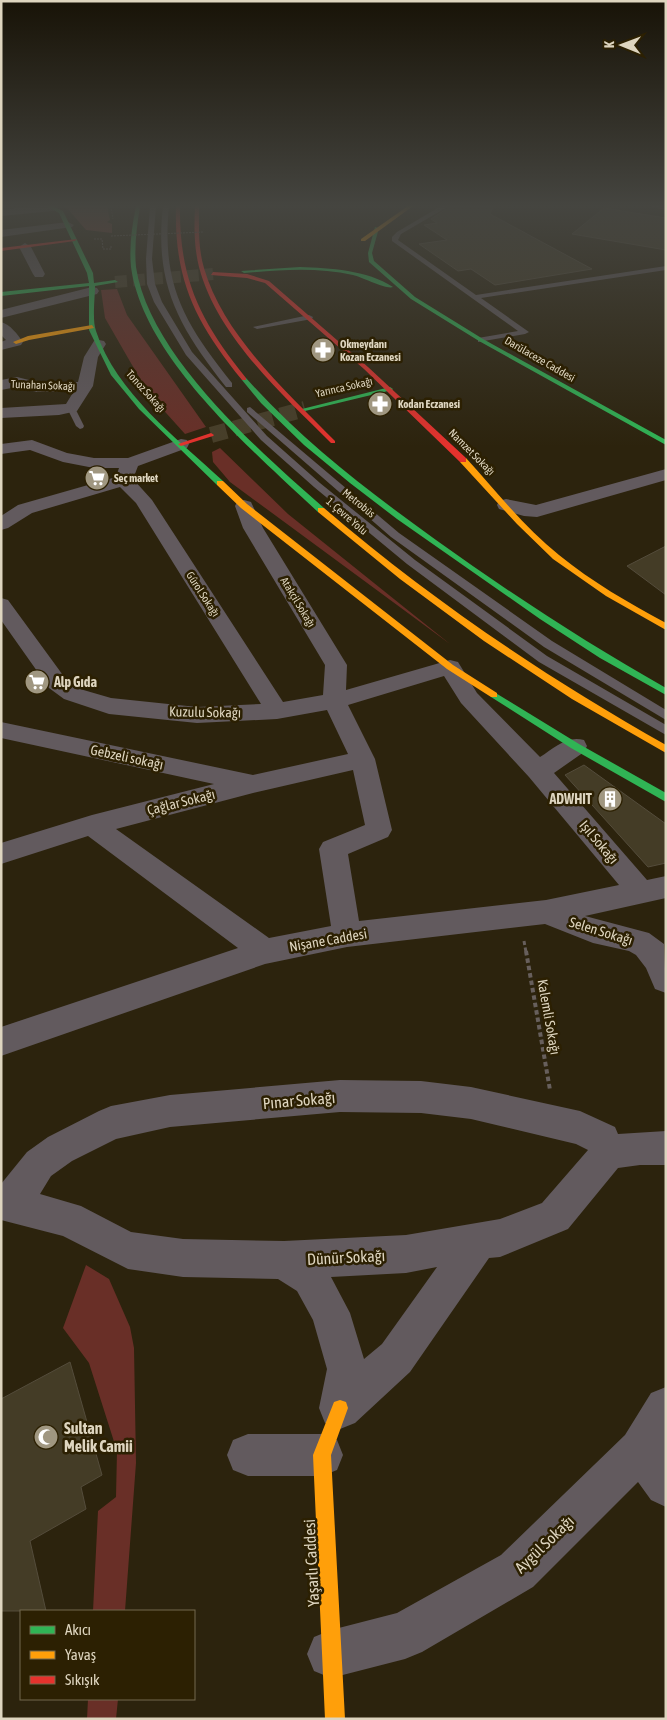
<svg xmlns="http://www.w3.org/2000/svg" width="667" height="1720" font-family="'Asap Condensed',sans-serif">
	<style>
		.green { fill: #692f27 }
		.forest { fill: #7d3d34 }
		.building { fill: #443c26; stroke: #544c3b }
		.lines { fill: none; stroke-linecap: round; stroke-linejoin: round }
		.secondary-tunnel-far1 { stroke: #473e28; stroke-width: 12; stroke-dasharray: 12 6; stroke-linecap: butt }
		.secondary-tunnel { stroke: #473e28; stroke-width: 16; stroke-dasharray: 16 8; stroke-linecap: butt }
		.path-far2 { stroke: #675f5c; stroke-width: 1; stroke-dasharray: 2 1; stroke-linecap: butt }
		.path-far1 { stroke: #675f5c; stroke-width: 3; stroke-dasharray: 4 2.5; stroke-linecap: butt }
		.path { stroke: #675f5c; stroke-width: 4; stroke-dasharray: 4.5 3; stroke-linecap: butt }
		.lane { fill: #625a5e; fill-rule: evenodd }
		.street { fill: #625a5e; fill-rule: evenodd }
		.fast { fill: #30b455; fill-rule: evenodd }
		.slow { fill: #ff9f0a; fill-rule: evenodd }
		.jam { fill: #e5322d; fill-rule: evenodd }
		.path-bridge { stroke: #675f5c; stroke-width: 1; stroke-dasharray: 2 1; stroke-linecap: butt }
		.labels { text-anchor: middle; stroke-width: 5; stroke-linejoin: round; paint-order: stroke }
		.far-poi-label { font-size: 11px; font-weight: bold; fill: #ded5bf; stroke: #2c2002; text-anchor: start }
		.far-street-label { font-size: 11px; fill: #ded5bf; stroke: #2c2002 }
		.poi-label { font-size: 14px; font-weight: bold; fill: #ded5bf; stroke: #2c2002; text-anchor: start }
		.street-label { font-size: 14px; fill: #ded5bf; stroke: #2c2002 }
		.near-street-label { font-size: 16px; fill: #ded5bf; stroke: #2c2002 }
		.near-poi-label { font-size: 16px; font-weight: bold; fill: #ded5bf; stroke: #2c2002; text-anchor: start }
	</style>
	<rect width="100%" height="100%" fill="#2c230d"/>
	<path class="green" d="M117 289 127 315 206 427 185 434 149 394 128 358 105 318 101 290Z
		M220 448 288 514 450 644 230 482 213 462 212 452Z
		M86 1265 109 1279 130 1327 134 1348 136 1463 125 1611H93L98 1511 116 1497 117 1451 89 1363 63 1328Z
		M88 1699H118L116 1719H87Z"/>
	<path class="forest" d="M62 206H107L110 220 107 222 112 224V233L86 230 68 209Z"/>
	<path class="building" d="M451 206H493L490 214 592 269 495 285 471 269 458 271 419 244 447 240 424 225 437 223 431 219Z
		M604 208 666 218V250L572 234Z
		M666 546V595L627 566Z
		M584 765 666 824V863L648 867 565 775Z
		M70 1362 102 1475 81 1487 86 1509 30 1541 46 1611H1V1399Z"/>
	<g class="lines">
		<path class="secondary-tunnel-far1" d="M115 282 213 274"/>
		<path class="secondary-tunnel" d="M211 435 305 409"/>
		<path class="path-far2" d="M111 206 113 219
			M94 239H102L103 249H111V246"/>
		<path class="path-far1" d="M524 941 526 952"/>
		<path class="path" d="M526 951 550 1090"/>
		<path class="lane" d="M150 206H156L152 259 155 284 162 302 192 352 267 436 320 483 415 560 547 656 666 725V735L539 662 407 564 314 487 261 440 186 355 154 302 147 284 146 259Z
			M163 206H169C161 285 185 324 232 383V387H226C179 327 154 285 163 206Z
			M441 206H449L401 234 398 240 476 295 666 266V270L481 298 529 332 525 334 478 342V338L518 331 392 241V237L397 232Z
			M652 206H666V210L653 207Z
			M309 315 313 317 312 319 257 329 253 327Z
			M71 405 75 408 84 426 83 428 80 429 76 426 67 408Z
			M250 407 399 533 552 641 666 710V720L544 647 391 537 247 412V408Z"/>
		<path class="street" d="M35 206H57L58 208 53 211 1 216V210Z
			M68 222 74 225 72 227 1 237V230Z
			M25 243 31 247 45 274 43 277H35L33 274 19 247Z
			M92 287 97 288 99 291 97 294 1 318V310Z
			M1 322C10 324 18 335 23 342L21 345 1 350V342L6 340 1 335Z
			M99 340 104 341 106 344 98 357 93 386 77 411 59 415 1 418V408L66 404 74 391 37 392 17 387 1 390V380L17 377 37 382H78L84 357 94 341Z
			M181 439 187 440 189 444 187 448 138 466 133 479 152 500 283 702 323 695 325 665 243 528 235 506 237 502 244 500 251 502 263 528 347 665 346 690 450 660 458 662 477 693 540 757C554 748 567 735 584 740L587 746 584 752 554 773 647 880 666 876V898L585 916 649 933 664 944 666 993 655 989 646 968 636 955 629 951 593 943 545 924 347 947 265 964 1 1056V1027L238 948 88 836 1 864V843L92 815 214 784 1 738V722L253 775 348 754 327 710 277 719 197 723 109 714 64 699 49 688 1 620V598L8 600 65 678 80 689 111 698 197 707 261 704 136 503 120 487 32 513 8 528 1 530V516L18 505 116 477 119 468H94L63 462 30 450 1 454V444L32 440 67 453 94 458H128ZM444 676 461 703 529 777 619 885 546 900 359 921 348 854 388 837 392 830 375 759 348 705ZM353 770 365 825 323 842 319 849 331 926 269 938 116 829 253 793Z
			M666 469V480L537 517 524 516 499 509 497 505 499 501 506 499 536 505Z
			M340 1080 421 1081 471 1087 580 1111 615 1127 618 1134 666 1131V1165H640L618 1168 568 1229 500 1257 489 1258 410 1372 355 1423 340 1429 325 1423 319 1408 327 1369 313 1320 297 1291 278 1279 183 1277 128 1269 63 1236 1 1220V1184L27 1152 48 1137 99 1111 111 1106 170 1095ZM340 1112 421 1113 471 1119 576 1144 588 1150 542 1203 500 1219 406 1235 284 1241 183 1239 131 1232 81 1206 40 1194 51 1176 72 1161 116 1139 170 1127ZM437 1267 382 1344 364 1359 350 1313 331 1277 406 1273Z
			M666 1387V1507L651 1500 638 1482 533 1587 422 1652 405 1659 331 1678 314 1671 307 1654 314 1637 331 1630 397 1613 501 1555 625 1435 651 1393Z
			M248 1434H322L337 1440 343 1455 337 1470 322 1476H248L233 1470 227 1455 233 1440Z"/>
		<path class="fast" d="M46 206H52L63 211 93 273 94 283 115 280 118 282 95 286C95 298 92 320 96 331 116 393 177 438 223 481V485H217L139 409 111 375 89 330V286L1 296V292L89 283 87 273 59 213Z
			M136 206H140C137 226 134 246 136 267 149 355 259 451 324 508V512H318L305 500C243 442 143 354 131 267 129 246 132 226 136 206Z
			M375 227 379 228 372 253 374 261 415 297 483 339 666 440V445L479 341 411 299 369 262 368 253Z
			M300 267C330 268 367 270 393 287 387 290 362 277 353 275 317 267 280 270 244 273L241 271Z
			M242 378H246C302 441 368 491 436 540 510 593 586 643 666 688V695L600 658 540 619 397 519 350 483 304 445 261 403 242 380Z
			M390 387 393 389 392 390 305 411 302 409Z
			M494 692 579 744 666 793V802L571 748 491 697V693Z"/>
		<path class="slow" d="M408 206H413L365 241H361V239Z
			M92 325 94 328 29 340 16 344 13 342 28 336Z
			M460 458H466C496 491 524 527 559 555 592 582 629 603 666 623V630L606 596 553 559 517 524 460 462Z
			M217 481H223L247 504 453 665 497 693V697H491L447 669 241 508 217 485Z
			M318 508H324C430 599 544 676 666 745V753L572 699 484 641 400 579 318 512Z
			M340 1400 346 1402 348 1408 331 1455 345 1719H325L313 1455 334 1402Z"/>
		<path class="jam" d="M176 206H180C179 280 201 322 246 378V380H242C196 323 174 281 176 206Z
			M195 206H199C199 227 198 248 204 268 223 335 287 392 335 441V443H331C282 394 217 336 199 267 194 247 194 227 195 206Z
			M77 239 75 241 1 251V248Z
			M213 272 247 274 269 281 368 367 466 458V462H460L364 369 265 283 247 278 211 275Z
			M211 433 214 435 213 436 181 446 178 444Z"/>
		<path class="path-bridge" d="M111 236 204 232"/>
	</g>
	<linearGradient id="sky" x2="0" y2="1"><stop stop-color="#181307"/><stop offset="0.46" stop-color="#454540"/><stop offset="1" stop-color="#454540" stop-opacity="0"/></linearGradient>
	<rect width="667" height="447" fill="url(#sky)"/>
	<defs>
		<symbol id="pharmacy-disc" viewBox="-11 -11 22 22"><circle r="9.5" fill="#a09781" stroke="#2c2002"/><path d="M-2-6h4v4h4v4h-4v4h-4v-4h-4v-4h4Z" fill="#fff"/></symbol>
		<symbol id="supermarket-disc" viewBox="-11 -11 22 22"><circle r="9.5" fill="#a09781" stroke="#2c2002"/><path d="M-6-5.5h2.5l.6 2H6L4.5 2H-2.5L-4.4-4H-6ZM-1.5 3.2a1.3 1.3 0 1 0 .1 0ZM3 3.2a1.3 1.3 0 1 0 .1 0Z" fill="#fff"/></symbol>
		<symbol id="building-disc" viewBox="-11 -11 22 22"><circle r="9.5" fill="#a09781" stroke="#2c2002"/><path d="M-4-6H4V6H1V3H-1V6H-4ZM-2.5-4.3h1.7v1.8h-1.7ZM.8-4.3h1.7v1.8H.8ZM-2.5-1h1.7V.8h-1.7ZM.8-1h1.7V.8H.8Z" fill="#fff"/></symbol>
		<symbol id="mosque-disc" viewBox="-11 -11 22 22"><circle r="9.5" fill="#a09781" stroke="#2c2002"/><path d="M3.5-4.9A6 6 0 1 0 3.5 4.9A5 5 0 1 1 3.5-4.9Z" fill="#fff"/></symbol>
	</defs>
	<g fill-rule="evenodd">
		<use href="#pharmacy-disc" x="309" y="336" width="28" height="28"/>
		<use href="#pharmacy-disc" x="366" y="390" width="28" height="28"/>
		<use href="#supermarket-disc" x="83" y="464" width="28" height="28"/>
		<use href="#supermarket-disc" x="23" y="668" width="28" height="28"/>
		<use href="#building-disc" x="596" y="785" width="28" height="28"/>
		<use href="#mosque-disc" x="32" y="1423" width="28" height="28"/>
	</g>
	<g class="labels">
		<g class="far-poi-label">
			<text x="340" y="348">Okmeydanı<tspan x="340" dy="13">Kozan Eczanesi</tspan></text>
			<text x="398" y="408">Kodan Eczanesi</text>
			<text x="114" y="482">Seç market</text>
		</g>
		<g class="far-street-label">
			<text transform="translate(540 359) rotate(30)" y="4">Darülaceze Caddesi</text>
			<text transform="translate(43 385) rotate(2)" y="4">Tunahan Sokağı</text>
			<text transform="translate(344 387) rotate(-13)" y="4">Yarınca Sokağı</text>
			<text transform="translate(146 391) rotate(48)" y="4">Tonoz Sokağı</text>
			<text transform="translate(472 452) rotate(45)" y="4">Namzet Sokağı</text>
			<text transform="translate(359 503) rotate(39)" y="4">Metrobüs</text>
			<text transform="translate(347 516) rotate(41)" y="4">1. Çevre Yolu</text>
			<text transform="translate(203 594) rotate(57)" y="4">Gürol Sokağı</text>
			<text transform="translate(298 602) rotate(59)" y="4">Atakçil Sokağı</text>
		</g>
		<g class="poi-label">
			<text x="54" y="687">Alp Gıda</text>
			<text x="592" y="804" text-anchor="end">ADWHIT</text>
		</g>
		<g class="street-label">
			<text transform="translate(205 712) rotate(1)" y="5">Kuzulu Sokağı</text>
			<text transform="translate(127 757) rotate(12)" y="5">Gebzeli sokağı</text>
			<text transform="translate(181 802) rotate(-14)" y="5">Çağlar Sokağı</text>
			<text transform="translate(599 842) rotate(50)" y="5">Işıl Sokağı</text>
			<text transform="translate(601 931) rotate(17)" y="5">Selen Sokağı</text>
			<text transform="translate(328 940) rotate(-10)" y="5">Nişane Caddesi</text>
			<text transform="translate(549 1017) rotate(80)" y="5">Kalemli Sokağı</text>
		</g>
		<g class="near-street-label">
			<text transform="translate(299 1100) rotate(-5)" y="6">Pınar Sokağı</text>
			<text transform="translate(346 1257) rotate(-3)" y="6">Dünür Sokağı</text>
			<text transform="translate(544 1544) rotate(-44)" y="6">Aygül Sokağı</text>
			<text transform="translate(311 1563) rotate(-93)" y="6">Yaşarlı Caddesi</text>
		</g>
		<g class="near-poi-label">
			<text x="64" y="1434">Sultan<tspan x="64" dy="18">Melik Camii</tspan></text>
		</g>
	</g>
	<rect width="667" height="1720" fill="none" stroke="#ded5bf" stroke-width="5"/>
	<rect x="20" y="1610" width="175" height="90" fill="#2c2002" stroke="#73684e"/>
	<rect x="30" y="1626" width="25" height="8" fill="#30b455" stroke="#73684e"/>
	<text x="65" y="1635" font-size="15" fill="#ded5bf">Akıcı</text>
	<rect x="30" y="1651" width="25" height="8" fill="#ff9f0a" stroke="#73684e"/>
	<text x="65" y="1660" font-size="15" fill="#ded5bf">Yavaş</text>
	<rect x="30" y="1676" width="25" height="8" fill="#e5322d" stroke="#73684e"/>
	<text x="65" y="1685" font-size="15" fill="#ded5bf">Sıkışık</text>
	<g transform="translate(622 45) rotate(271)" stroke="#2c2002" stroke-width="4" paint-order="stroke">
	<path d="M0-4L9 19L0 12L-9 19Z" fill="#ded5bf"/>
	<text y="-8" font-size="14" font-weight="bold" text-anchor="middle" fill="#ded5bf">K</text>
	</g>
</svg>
